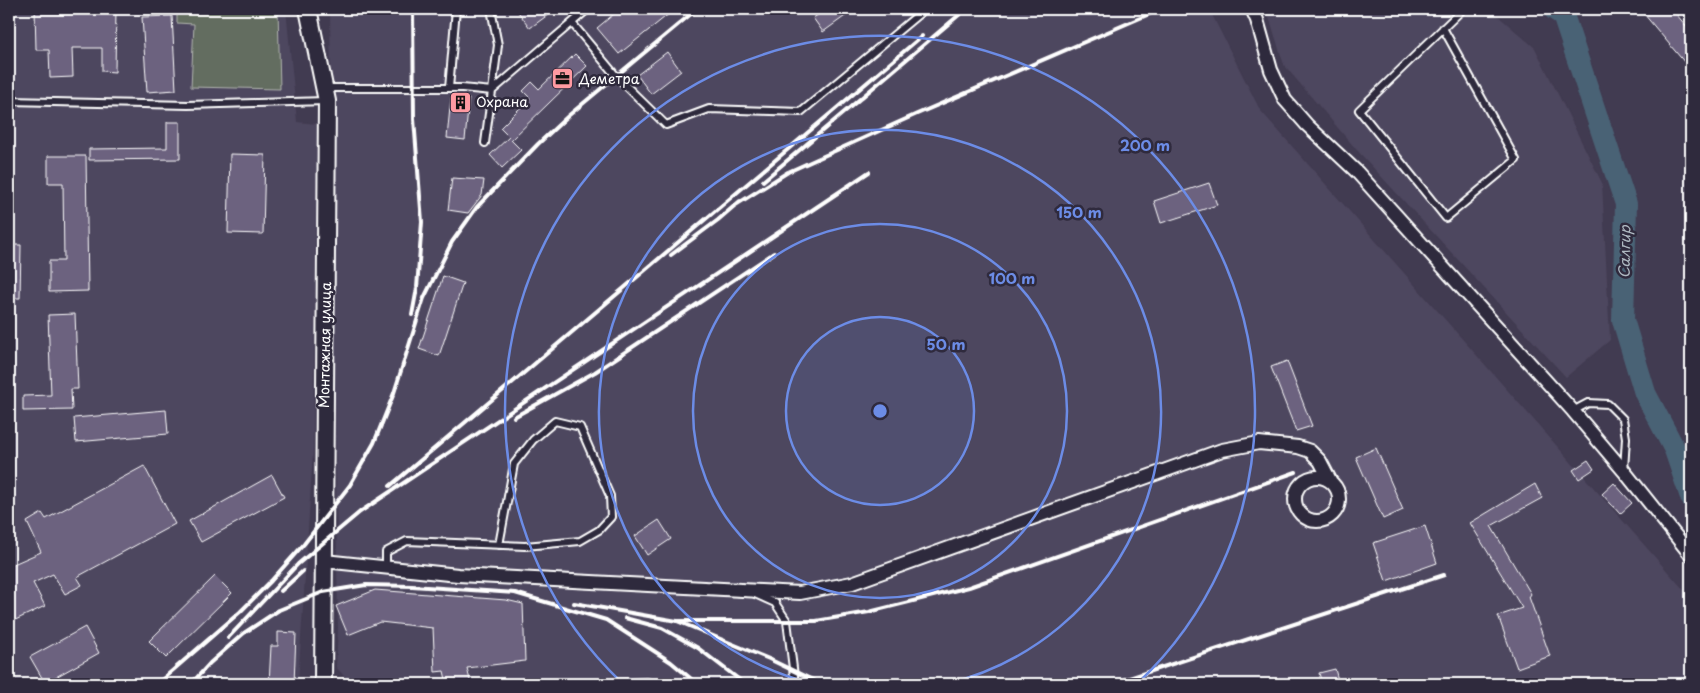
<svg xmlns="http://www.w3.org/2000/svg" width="1700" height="693" font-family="'Playpen Sans',sans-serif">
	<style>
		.built { fill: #4e475f }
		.green { fill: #646d61; stroke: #b2b6b0 }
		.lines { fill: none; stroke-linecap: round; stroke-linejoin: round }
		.river { stroke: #4a6275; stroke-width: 22 }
		.building { fill: #6c627f; stroke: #fff }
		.service-casing { stroke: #fff; stroke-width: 10 }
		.minor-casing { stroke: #fff; stroke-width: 16 }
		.tertiary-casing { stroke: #fff; stroke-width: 20 }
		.service { stroke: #2f2a3d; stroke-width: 6 }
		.minor { stroke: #2f2a3d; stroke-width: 12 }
		.tertiary { stroke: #2f2a3d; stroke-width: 16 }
		.rail { stroke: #fff; stroke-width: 4 }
		.ring { fill: none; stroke: #6c8ce6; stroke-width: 2.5 }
		.labels { text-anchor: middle; stroke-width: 5; stroke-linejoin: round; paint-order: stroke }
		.poi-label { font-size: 14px; fill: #fff; stroke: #2f2a3d; text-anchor: start }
		.street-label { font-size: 14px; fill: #fff; stroke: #2f2a3d }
		.water-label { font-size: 15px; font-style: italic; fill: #aeb8c1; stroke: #2f2a3d }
		.centre { fill: #6c8ce6; stroke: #2f2a3d; stroke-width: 2.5 }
		.ring-label { font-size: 15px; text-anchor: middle; font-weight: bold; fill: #6c8ce6; stroke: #2f2a3d; stroke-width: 5; stroke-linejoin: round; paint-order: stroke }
	</style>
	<rect width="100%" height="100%" fill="#413b51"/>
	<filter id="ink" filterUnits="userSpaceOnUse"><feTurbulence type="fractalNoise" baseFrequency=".02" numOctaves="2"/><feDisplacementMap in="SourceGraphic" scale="10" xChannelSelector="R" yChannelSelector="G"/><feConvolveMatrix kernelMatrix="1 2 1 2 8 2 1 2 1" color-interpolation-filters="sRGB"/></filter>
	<g filter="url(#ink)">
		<path class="built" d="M9 9H286L297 122 317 124 313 452 298 684H9Z
			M330 9H1209L1260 110 1691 598V684H445L444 677 385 684H351L336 667 338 629Z
			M1268 9H1490L1535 48 1602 183 1610 340 1566 377 1356 149 1284 65 1267 10Z"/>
		<path class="green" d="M177 9H278L280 89 191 87 194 24 177 23Z"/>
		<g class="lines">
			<path class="river" d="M1554 9 1563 15 1626 204 1623 320 1645 393 1675 450 1691 497"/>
		</g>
		<path class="building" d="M35 9H116L115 72 102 71V48H72L73 77 50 78 49 50H36Z
			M516 9H556L530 28Z
			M620 9H675L619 54 597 28Z
			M827 9H855L823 32 813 18Z
			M1650 9H1672L1691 32V70L1644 14Z
			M172 16 176 90 147 92 142 17Z
			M667 52 681 71 651 94 637 75Z
			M575 54 587 66 511 140 521 150 502 168 490 155 509 137 500 128 530 98 523 91 532 82 539 89Z
			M451 97 469 99 465 140 447 138Z
			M167 122H180V159L89 160V149L167 148Z
			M230 154 265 155 263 234 228 233Z
			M48 156H86L88 291 49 292V261H64L63 183H48Z
			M452 178 484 180 482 195 468 213 448 210Z
			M1209 183 1217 205 1161 223 1154 201Z
			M9 245H21L20 298H9Z
			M443 276 463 283 439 356 419 349Z
			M75 314 78 389H71L72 410 23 411V396L51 395 48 315Z
			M1287 361 1312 426 1296 431 1271 367Z
			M166 410 168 434 76 442 74 418Z
			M1376 448 1403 510 1383 519 1356 457Z
			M1588 460 1594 469 1579 479 1573 470Z
			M144 466 175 524 77 577 82 585 65 594 53 574 33 583 45 606 9 623V566L41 552 27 522 42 513 46 519Z
			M272 475 284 497 201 542 189 521Z
			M1614 483 1632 503 1620 514 1602 494Z
			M1535 484 1542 498 1491 526 1531 594 1529 597 1550 656 1517 668 1498 616 1522 608 1470 523Z
			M659 520 671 539 647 555 635 536Z
			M1425 526 1437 563 1386 581 1373 543Z
			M215 576 232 593 166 658 149 641Z
			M375 590 506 600 523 604 525 661 467 668 471 684H447L444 671 435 672 433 628 380 622 348 635 336 606Z
			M85 627 99 653 45 683 30 657Z
			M278 632 296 633 294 684H269L271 646H278Z
			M1335 669 1339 684H1322L1319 673Z"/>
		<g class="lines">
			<defs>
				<path id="service" d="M491 9 498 45 492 91
					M572 23 616 76 666 125 709 109 801 112 925 9
					M1443 28 1516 160 1446 218 1359 110 1463 9
					M325 88H462L492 91 485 143
					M449 88 456 9
					M492 91 588 9
					M9 101 188 105 326 101
					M1573 411 1588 403 1608 404 1623 419 1626 438 1624 470
					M386 568V552L407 541 525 546 580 541 599 530 611 517 610 496 580 427 555 421 533 440 514 464 499 545
					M755 594 775 603 787 621 795 684
					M611 684 647 682 655 684"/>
				<path id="minor" d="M1252 9 1257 20 1271 70 1285 100 1307 125 1357 172 1573 411 1624 471 1691 555
					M1295 499a22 22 0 1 1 44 0a22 22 0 1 1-44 0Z
					M324 561 458 575 800 593 852 583 1222 450 1259 443 1298 447 1310 451 1320 461 1331 482"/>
				<path id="tertiary" d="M308 9 327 101 323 684"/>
			</defs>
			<use href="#service" class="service-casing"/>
			<use href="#minor" class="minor-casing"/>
			<use href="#tertiary" class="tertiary-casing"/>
			<use href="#service" class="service"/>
			<use href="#minor" class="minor"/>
			<use href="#tertiary" class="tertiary"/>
			<path class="rail" d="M763 181 966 9
				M734 206 788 172 917 114 1161 9
				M671 255 718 220 740 201
				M412 315 417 288 422 222 414 119 413 9
				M514 417 595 372 774 253
				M390 486 922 36
				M281 591 303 571
				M574 603 677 621 769 659 821 684
				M625 618 662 628 698 648 745 684
				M677 621H816L869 612 969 587 1296 472
				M228 638 298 564 360 512 869 172
				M157 684 240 612 271 581 304 544 350 485 374 443 394 393 424 298 452 242 477 207 538 144 568 116 697 9
				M191 684 210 663 244 633 279 610 323 592 366 585 412 586 515 593 606 620 671 662 689 677 696 684
				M1111 684 1444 575"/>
		</g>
	</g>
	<circle cx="880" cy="411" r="94" fill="#6c8ce6" fill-opacity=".12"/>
	<g class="ring">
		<circle cx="880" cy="411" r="94"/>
		<circle cx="880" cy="411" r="187"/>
		<path d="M814 684A281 281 0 1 1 946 684"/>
		<path d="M622 683A375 375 0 1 1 1138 683"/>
	</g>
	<defs>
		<symbol id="office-square" viewBox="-11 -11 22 22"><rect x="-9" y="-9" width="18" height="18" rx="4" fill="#ff9aa2" stroke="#2f2a3d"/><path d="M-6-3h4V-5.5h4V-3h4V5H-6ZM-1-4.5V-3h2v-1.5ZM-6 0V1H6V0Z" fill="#111"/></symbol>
		<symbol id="building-square" viewBox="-11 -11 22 22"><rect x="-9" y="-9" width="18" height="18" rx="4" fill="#ff9aa2" stroke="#2f2a3d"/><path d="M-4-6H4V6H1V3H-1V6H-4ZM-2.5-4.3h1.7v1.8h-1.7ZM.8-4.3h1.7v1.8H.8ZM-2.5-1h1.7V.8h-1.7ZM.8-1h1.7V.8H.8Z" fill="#111"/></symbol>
	</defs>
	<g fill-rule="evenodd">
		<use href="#office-square" x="550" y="66" width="25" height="25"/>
		<use href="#building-square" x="448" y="90" width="25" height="25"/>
	</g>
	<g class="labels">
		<g class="poi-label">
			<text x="579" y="84">Деметра</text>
			<text x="476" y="107">Охрана</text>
		</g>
		<g class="street-label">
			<text transform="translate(325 345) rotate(-89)" y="5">Монтажная улица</text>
		</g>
		<g class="water-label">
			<text transform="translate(1625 252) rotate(-89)" y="5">Салгир</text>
		</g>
	</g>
	<circle cx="880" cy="411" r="8" class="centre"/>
	<g class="ring-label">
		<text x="1145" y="151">200 m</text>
		<text x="1079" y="218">150 m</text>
		<text x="1012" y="284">100 m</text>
		<text x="946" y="350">50 m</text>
	</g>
	<rect width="1700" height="693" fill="none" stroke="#2f2a3d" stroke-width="30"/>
	<rect x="15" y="15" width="1670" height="663" fill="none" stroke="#fff" stroke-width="2" filter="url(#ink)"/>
</svg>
